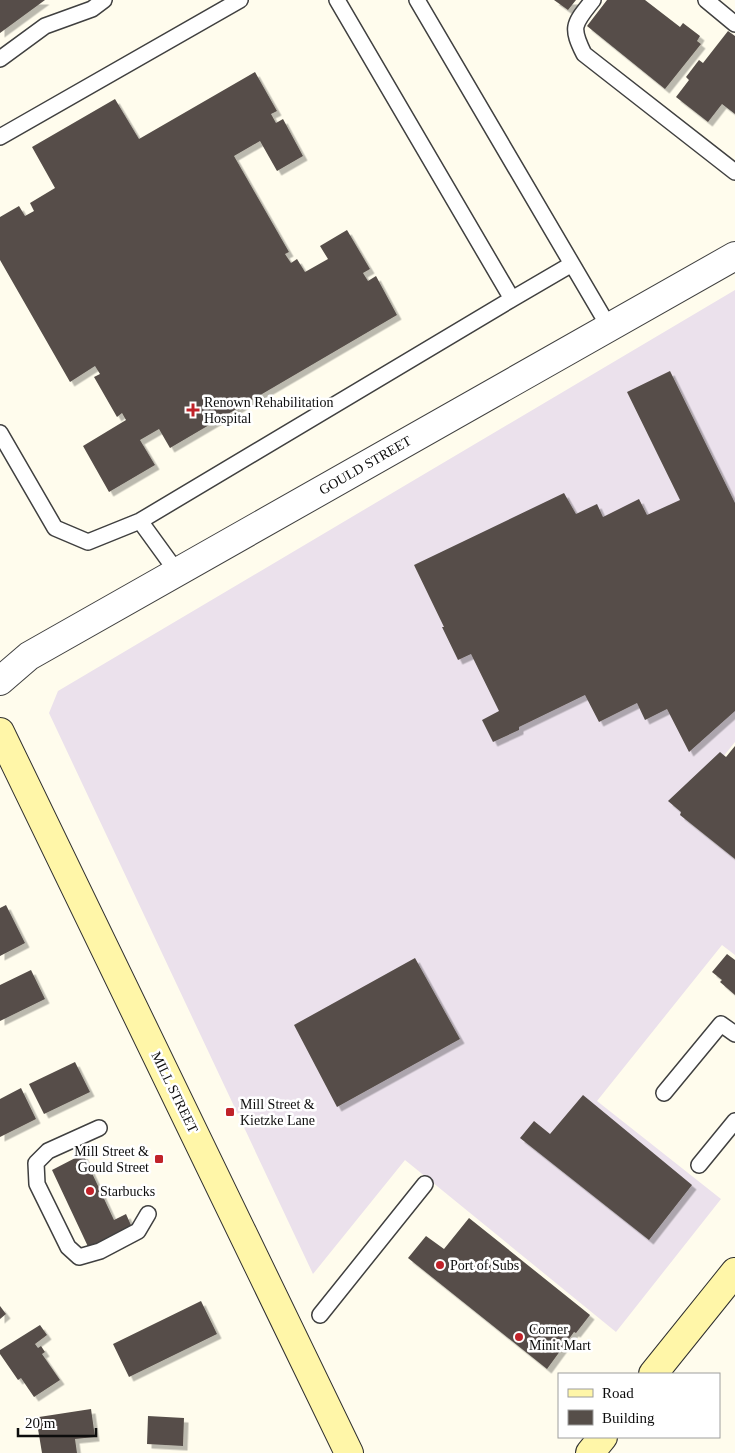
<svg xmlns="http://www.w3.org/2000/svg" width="735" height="1453" font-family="'Times New Roman',serif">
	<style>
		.industrial { fill: #ebe1ec }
		.building { fill: #564e49; filter: url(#shadow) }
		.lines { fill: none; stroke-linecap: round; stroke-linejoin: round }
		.lane-casing { stroke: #404040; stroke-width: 18 }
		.street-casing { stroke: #404040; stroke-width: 30 }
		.secondary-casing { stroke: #2f2f2f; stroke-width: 30 }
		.lane { stroke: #fff; stroke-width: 15 }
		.street { stroke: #fff; stroke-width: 28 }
		.secondary { stroke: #fff6a8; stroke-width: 28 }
		.poi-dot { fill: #c02229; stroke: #fff; stroke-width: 2 }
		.labels { text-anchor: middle; stroke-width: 5; stroke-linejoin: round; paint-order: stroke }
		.poi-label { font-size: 14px; fill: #0d0d0d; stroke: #fff; text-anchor: start }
		.street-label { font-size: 14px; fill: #0d0d0d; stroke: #fff }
	</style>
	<defs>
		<filter id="shadow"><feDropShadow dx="4.5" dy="4.5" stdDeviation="0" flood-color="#0004"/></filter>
	</defs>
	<rect width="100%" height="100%" fill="#fffced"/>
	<path class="industrial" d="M735 290V742L681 809 735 852V955L722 945 597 1101 721 1199 616 1332 405 1160 313 1274 49 713 58 691Z"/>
	<path class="building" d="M0 0H45L0 33Z
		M554 0H576L568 10Z
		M607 0H645L680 27 683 23 700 36 697 41 701 44 665 89 587 26Z
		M728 31 735 36V114L722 104 708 122 676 97 689 80 686 77 699 60 703 63Z
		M255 72 277 111 271 114 276 123 283 119 303 156 277 171 260 141 234 156 289 252 285 254 291 263 297 259 305 272 328 259 320 246 347 230 370 269 363 273 368 281 376 276 397 315 170 448 159 429 140 440 155 465 109 492 83 446 126 420 122 413 117 417 94 377 100 374 95 366 70 382 0 260V217L19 206 25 216 34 211 30 203 55 188 32 147 115 99 139 139Z
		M670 371 735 503V711L689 752 667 709 645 720 637 703 599 722 585 695 519 727V730L493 742 482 720 499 711 471 654 458 660 442 627H444L414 565 564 493 576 514 597 504 603 517 639 499 647 515 680 500 627 392Z
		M735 746V859L680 815 681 812 668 801 720 752 726 757Z
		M6 905 25 943 0 956V908Z
		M727 954 735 960V995L720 982 722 980 712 972Z
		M415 958 460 1039 337 1107 294 1025Z
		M31 970 45 999 0 1021V985Z
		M75 1062 90 1092 44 1114 29 1084Z
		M21 1088 36 1119 0 1137V1099Z
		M583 1095 692 1185 649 1240 520 1138 534 1121 550 1134Z
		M83 1154 114 1220 126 1214 134 1232 91 1253 52 1170Z
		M469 1218 590 1315 576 1333 574 1332 547 1369 408 1258 426 1236 444 1249Z
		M201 1301 217 1334 129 1377 113 1344Z
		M0 1306 6 1314 0 1319Z
		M40 1325 47 1335 35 1344 38 1348 41 1346 45 1352 42 1354 60 1380 34 1397 21 1378 18 1380 0 1354V1350Z
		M91 1409 95 1437 75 1439 77 1453H42L38 1429H41L39 1417Z
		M148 1416 184 1418 183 1446 147 1444Z"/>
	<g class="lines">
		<defs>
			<path id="lane" d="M337 0 512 299 572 264
				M417 0 609 327
				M593 0C574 24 570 26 584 54L735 172
				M706 0 735 24
				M0 59 45 26 92 9 104 0
				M0 137 240 0
				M0 433 55 528 88 542 140 521 177 572
				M140 521 512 299
				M664 1093 721 1024 735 1034
				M99 1128 48 1151 36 1163 37 1184 68 1247 79 1257 100 1251 138 1231 148 1214
				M699 1165 735 1121
				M320 1315 425 1184"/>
			<path id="street" d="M0 681 29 656 735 256"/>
			<path id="secondary" d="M0 732 349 1453
				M653 1374 735 1272
				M590 1453 603 1437"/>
		</defs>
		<use href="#lane" class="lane-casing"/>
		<use href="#street" class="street-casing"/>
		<use href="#secondary" class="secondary-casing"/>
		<use href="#lane" class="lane"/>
		<use href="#street" class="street"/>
		<use href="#secondary" class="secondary"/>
	</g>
	<g class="poi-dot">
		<path d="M190.5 402.5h5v5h5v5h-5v5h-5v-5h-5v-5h5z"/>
		<rect x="225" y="1107" width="10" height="10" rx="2.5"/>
		<rect x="154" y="1154" width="10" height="10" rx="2.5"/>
		<circle cx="90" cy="1191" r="5"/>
		<circle cx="440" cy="1265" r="5"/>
		<circle cx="519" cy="1337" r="5"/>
	</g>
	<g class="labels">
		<g class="poi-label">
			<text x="204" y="407">Renown Rehabilitation<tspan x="204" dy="16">Hospital</tspan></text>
			<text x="240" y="1109">Mill Street &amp;<tspan x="240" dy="16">Kietzke Lane</tspan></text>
			<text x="149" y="1156" text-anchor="end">Mill Street &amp;<tspan x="149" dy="16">Gould Street</tspan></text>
			<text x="100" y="1196">Starbucks</text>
			<text x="450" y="1270">Port of Subs</text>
			<text x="529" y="1334">Corner<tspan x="529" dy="16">Minit Mart</tspan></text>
		</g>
		<g class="street-label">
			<text transform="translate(365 465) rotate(-30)" y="5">GOULD STREET</text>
			<text transform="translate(175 1092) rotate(64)" y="5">MILL STREET</text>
		</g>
	</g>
	<rect x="558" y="1373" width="162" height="65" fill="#ffffff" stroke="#9e9e9e"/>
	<rect x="568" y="1389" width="25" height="8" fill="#fff6a8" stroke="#9e9e9e"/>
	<text x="602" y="1398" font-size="15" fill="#0d0d0d">Road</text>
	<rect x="568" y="1410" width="25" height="15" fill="#564e49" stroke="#9e9e9e"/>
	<text x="602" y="1423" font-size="15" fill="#0d0d0d">Building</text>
	<path d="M18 1428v8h78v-8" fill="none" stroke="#0d0d0d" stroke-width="2.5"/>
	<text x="25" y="1428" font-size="15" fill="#0d0d0d" stroke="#ffffff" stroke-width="4" paint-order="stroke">20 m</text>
</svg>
